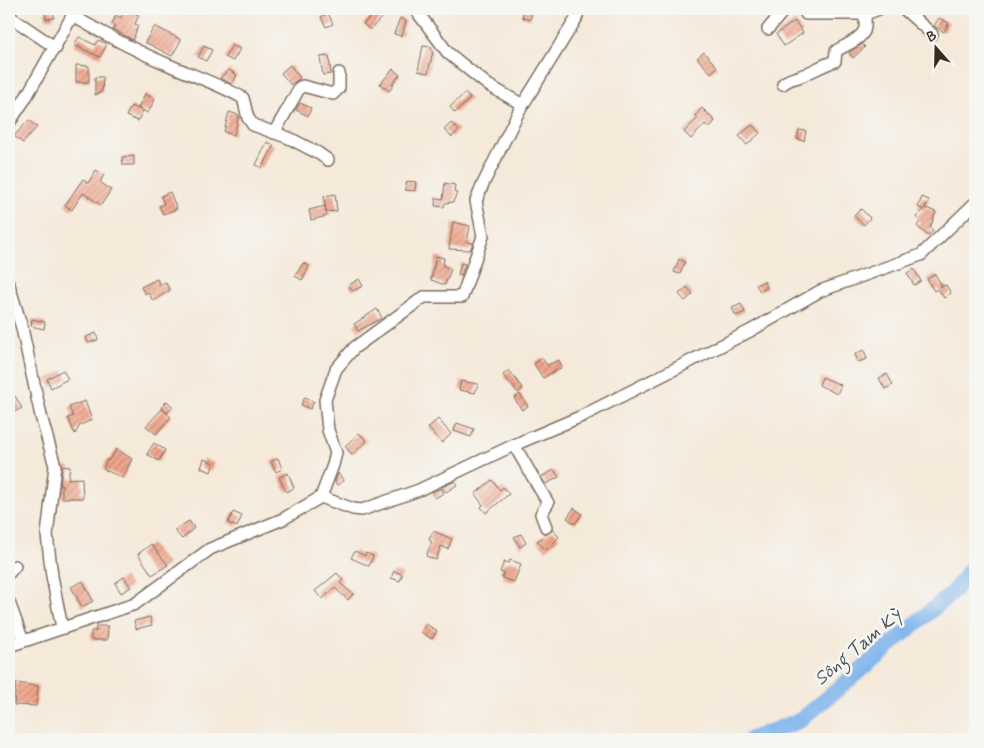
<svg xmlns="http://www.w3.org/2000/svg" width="984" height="748" font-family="Mynerve,sans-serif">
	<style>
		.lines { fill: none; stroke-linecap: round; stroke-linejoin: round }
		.river { stroke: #7db3ec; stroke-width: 16 }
		.building { fill: url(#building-hatch) }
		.minor-casing { stroke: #7c6d5f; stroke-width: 14 }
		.minor { stroke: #fff; stroke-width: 11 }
		.labels { text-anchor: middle; stroke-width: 5; stroke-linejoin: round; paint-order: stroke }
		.water-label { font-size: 19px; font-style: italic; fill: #4f535c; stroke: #f6f6f2 }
	</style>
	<defs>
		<pattern id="building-hatch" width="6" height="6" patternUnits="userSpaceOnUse" patternTransform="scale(1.25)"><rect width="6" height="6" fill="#f1a68c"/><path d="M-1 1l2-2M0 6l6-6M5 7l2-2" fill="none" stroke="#c48772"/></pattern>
	</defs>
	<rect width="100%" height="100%" fill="#f6f6f2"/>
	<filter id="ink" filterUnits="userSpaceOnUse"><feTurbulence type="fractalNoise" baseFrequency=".02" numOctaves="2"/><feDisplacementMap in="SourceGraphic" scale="10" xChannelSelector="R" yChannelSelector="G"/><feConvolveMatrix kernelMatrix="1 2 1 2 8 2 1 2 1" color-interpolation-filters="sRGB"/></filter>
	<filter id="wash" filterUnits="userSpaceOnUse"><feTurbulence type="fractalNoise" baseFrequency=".0096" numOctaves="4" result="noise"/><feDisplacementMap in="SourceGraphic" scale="20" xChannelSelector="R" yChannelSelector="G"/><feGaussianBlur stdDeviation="1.12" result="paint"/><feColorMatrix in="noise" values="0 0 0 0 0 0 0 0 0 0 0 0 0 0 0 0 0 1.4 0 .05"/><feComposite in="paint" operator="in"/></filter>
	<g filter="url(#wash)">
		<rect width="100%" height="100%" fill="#f5e9d9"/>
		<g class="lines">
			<path class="river" d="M751 739 801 720 952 593 975 564"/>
		</g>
		<g id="blocks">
			<path class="building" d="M124 9 139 15 135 24 138 25 133 40 113 29 115 25 112 24 116 15 121 18Z
				M524 9 532 12 530 20 522 17Z
				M53 10 54 18 46 19 45 11Z
				M375 12 381 18 370 30 363 24Z
				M328 13 333 24 326 27 321 17Z
				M400 18 406 21 402 36 394 34Z
				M939 18 949 23 944 32 934 26Z
				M795 21 803 33 784 46 776 34Z
				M155 26 181 40 172 56 145 42Z
				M79 37 95 45 98 40 107 44 100 57 74 45Z
				M862 44 865 47 853 58 849 53Z
				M232 45 240 49 233 61 225 57Z
				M204 46 212 50 206 61 198 57Z
				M423 46 431 47 433 55H432L428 73 418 71Z
				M704 52 717 67 711 73 697 58Z
				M329 56 331 74 323 75 320 57Z
				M76 65 89 66V82H76Z
				M290 65 300 78 291 85 281 73Z
				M393 69 400 75 392 84 394 85 389 91 380 84Z
				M229 70 237 75 232 84 220 78Z
				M95 77H103L102 92 95 95Z
				M465 93 470 99 455 113 450 107Z
				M145 94 155 99 148 113 138 108Z
				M300 103 311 108 308 116 296 110Z
				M131 106 143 111 138 121 126 116Z
				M702 108 715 121 709 128 705 124 691 139 684 132 698 118 695 116Z
				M229 112 239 115 234 135 224 132Z
				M29 120 37 127 23 143 14 136Z
				M451 123 459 130 452 137 444 130Z
				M752 125 760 133 747 145 739 136Z
				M799 130 806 131 804 141 797 139Z
				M267 142 274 145 262 168 256 165Z
				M134 156V165H123L122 157Z
				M96 170 104 175 100 182 111 190 101 205 83 193 72 210 65 205 83 179 88 183Z
				M407 181 416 182 415 191 405 190Z
				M445 183 455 185 454 192 457 193 453 202 445 203 444 207 435 206 436 198 443 199Z
				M170 192 177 209 163 214 159 206 164 204 161 196Z
				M335 194 337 211 326 212 324 196Z
				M922 197 929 200 924 210 918 207Z
				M325 206 327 216 311 220 309 210Z
				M926 208 936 212 930 228 933 231 928 236 917 226 920 222 916 217Z
				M861 209 870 218 864 225 854 216Z
				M453 222 470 226 467 242 473 243 470 250 449 249Z
				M436 256 444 258 443 266 451 269 445 285 431 280Z
				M679 259 685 262 680 274 674 272Z
				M303 263 309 266 302 280 295 276Z
				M461 263 465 264 461 276 458 275Z
				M914 269 921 281 914 285 907 273Z
				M935 274 942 286 940 287 946 285 951 293 944 298 938 289 934 291 927 279Z
				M157 279 160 285 165 282 170 290 153 301 148 292 145 294 141 287Z
				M359 279 363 286 352 291 349 285Z
				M764 281 767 288 760 291 756 285Z
				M687 287 693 294 685 301 679 294Z
				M741 304 745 312 736 316 732 308Z
				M377 309 382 318 358 331 354 324Z
				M32 319 45 322 44 329 31 326Z
				M96 333 98 340 88 343 86 337Z
				M864 350 867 359 858 362 855 354Z
				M542 358 547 365 559 360 562 367 543 378 534 364Z
				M63 370 68 379 51 388 47 379Z
				M509 370 523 389 518 393 503 375Z
				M887 374 893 385 885 389 879 378Z
				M822 377 841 385 837 394 819 385Z
				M461 381 478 384 475 393 459 390Z
				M520 394 528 406 522 410 514 398Z
				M15 396 22 408 12 413 9 408V399Z
				M305 397 314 402 310 409 301 405Z
				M85 401 92 420 80 425 75 434 68 418 73 416 69 407Z
				M167 401 173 407 167 413 161 407Z
				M162 409 171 417 156 434 146 426Z
				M438 419 451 434 442 443 428 428Z
				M457 423 474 429 471 437 454 431Z
				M359 433 367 441 352 455 345 446Z
				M154 443 165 450 159 461 147 454Z
				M117 449 132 459 123 478 103 469 107 460H109Z
				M278 458 282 469 276 472 271 462Z
				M204 459 214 463 211 472 201 468Z
				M62 466 70 467 68 479 82 478 83 498H62V485H60Z
				M554 470 559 477 546 484 541 477Z
				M288 473 294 488 286 492 279 477Z
				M338 473 344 481 337 485 335 482Z
				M492 480 500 490 503 487 509 494 486 513 481 507 483 505 475 494Z
				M455 481 457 485 446 492 442 487Z
				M441 488 444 493 435 498 432 492Z
				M574 508 582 514 575 524 567 518Z
				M233 512 242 516 237 527 228 523Z
				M189 521 194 528 182 539 174 530Z
				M553 530 559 537 546 550 537 541Z
				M433 531 452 539 448 549 441 546 436 560 426 556 432 542 429 540Z
				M521 534 526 543 520 547 514 537Z
				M151 544 168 565 152 575 138 554Z
				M355 551 365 556 366 553 373 556 369 566 351 558Z
				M510 560 521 564 514 582 502 578 504 573 500 572 504 562 509 563Z
				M394 571 402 574 400 581 391 578Z
				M337 573 343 580 340 583 353 594 348 600 335 588 322 599 315 591Z
				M124 577 131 587 121 593 115 583Z
				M83 581 93 601 82 607 71 587Z
				M150 617 152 625 136 629 134 621Z
				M426 624 437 631 432 639 421 632Z
				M96 626H108L107 640H91V631H96Z
				M16 683 38 686 36 706 14 705Z"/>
		</g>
	</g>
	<g filter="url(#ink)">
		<use href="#blocks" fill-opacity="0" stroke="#7c6d5f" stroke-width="1"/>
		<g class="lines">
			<defs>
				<path id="minor" d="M415 9 448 53 488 85 523 105
					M904 9 932 34
					M806 14H865L879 9
					M9 16 56 48
					M73 16C104 34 136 51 169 65 194 76 219 84 243 98L248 118 253 125 289 138 318 153 328 160
					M768 29 785 9
					M783 84C789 78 794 79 801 76 813 71 823 65 835 61L836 51C845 45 859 41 864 31 866 27 865 18 865 14
					M9 123 25 99 75 11
					M274 133 300 87 303 86 333 94 339 88V73
					M9 285 22 328 41 416 55 466 47 535 52 576 62 628
					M514 445 548 503 541 514 546 527
					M321 497 353 509 362 510 419 490 514 445 582 416 750 331 820 291 921 255 975 203
					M9 573 15 566
					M9 602 23 641
					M9 646 135 604 210 549 283 519 321 497 333 465 336 453 328 430 325 400 336 369 354 348 424 297H462L483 236 476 201 483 184 519 111 576 19 579 9"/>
			</defs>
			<use href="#minor" class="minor-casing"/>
			<use href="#minor" class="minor"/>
		</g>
	</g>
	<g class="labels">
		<g class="water-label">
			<text transform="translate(857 646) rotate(-40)" y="7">Sông Tam Kỳ</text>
		</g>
	</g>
	<rect width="984" height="748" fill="none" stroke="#f6f6f2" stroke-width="30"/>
	<g transform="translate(936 48) rotate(340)" stroke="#f6f6f2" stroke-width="4" paint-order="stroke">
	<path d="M0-4L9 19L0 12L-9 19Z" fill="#3b2a1e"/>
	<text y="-8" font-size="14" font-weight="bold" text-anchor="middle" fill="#3b2a1e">B</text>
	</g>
</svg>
